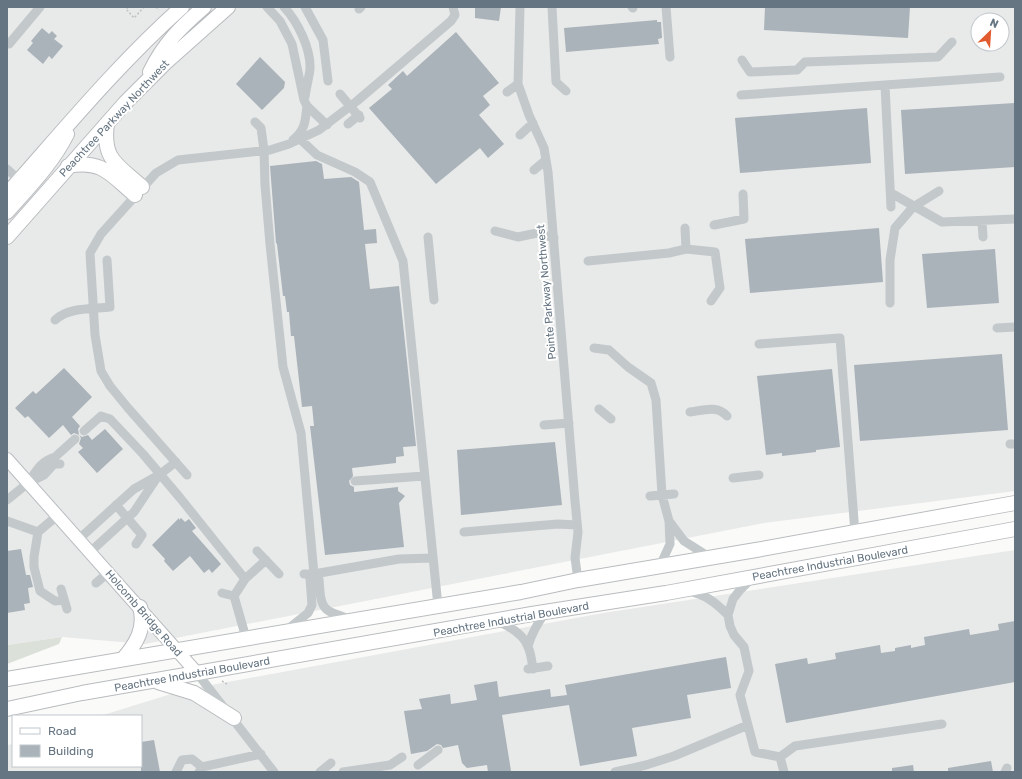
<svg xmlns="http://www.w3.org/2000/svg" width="1022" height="779" font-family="Rubik,sans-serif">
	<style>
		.built { fill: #e8e9e9; fill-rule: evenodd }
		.green { fill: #dbe1d9 }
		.building { fill: #aab3b9 }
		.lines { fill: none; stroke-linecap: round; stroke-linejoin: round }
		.major-casing { stroke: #b9bdc1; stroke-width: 14 }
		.highway-casing { stroke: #b9bcbf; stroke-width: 16 }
		.path { stroke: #bdc1c3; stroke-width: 1.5; stroke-dasharray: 2 2; stroke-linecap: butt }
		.minor { stroke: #c3c8cb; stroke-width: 9 }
		.major { stroke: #fff; stroke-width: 12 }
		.highway { stroke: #fff; stroke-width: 14 }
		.labels { text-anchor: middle; stroke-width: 4; stroke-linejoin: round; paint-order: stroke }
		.street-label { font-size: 11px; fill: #657582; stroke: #fff }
	</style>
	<rect width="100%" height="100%" fill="#fafaf8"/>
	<path class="built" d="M7 7H1015V491L764 523 145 644 62 637 7 645ZM978 20H1002V44H978Z
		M1015 550V772H7V745L13 744V766H141V716H100L184 690 603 613Z"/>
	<path class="green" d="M62 637 59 644 7 664V645Z"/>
	<path class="building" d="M475 7H501L499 21 475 18Z
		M765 7H910L908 38 764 30Z
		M657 20V22H661L662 38 658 39 659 44 566 52 564 28Z
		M42 28 49 34 52 31 57 36 54 39 63 46 52 59 49 56 43 64 27 50 33 43 31 41Z
		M456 32 499 83 483 96 490 105 479 115 504 144 488 158 480 148 436 184 369 108 392 89 388 85 403 71 407 76Z
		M260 57 285 82 284 88 262 110 236 84Z
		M1015 103V167L905 174 901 110Z
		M867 108 871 163 740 173 735 118Z
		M316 161 322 164 324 179 351 177 359 182 364 230 376 229 377 243 365 244 370 289 399 286 416 446 403 447 404 456 396 457V463L352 468 353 476 349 481 350 485 354 487V492L398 487V491L405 496 399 503 404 547 325 555 310 426H314L312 406 302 407 294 336H291L289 312H287L285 296H283L277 244 276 243 270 166Z
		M879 228 883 282 750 293 745 239Z
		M995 249 999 303 927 308 922 254Z
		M1002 354 1008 430 860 441 854 365Z
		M64 368 92 397 72 417 80 426 78 429 79 435 82 437 88 435 92 440 105 429 123 449 97 473 78 452 83 448 79 444 81 438 79 435 74 433 71 435 63 425 49 438 28 416 25 418 15 408 33 391 36 394Z
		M832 369 840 447 816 450V452L782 456V453L766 455 757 376Z
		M555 442 562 505 461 515 457 450Z
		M179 518V520L181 518 185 522 189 519 196 528 192 531 221 564 212 573 209 569 204 573 190 556 173 571 164 561 165 559 152 545Z
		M21 549 26 575H30L33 587 28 588 30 603 24 604 25 610 7 613V551Z
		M1015 621V682L786 723 775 664 807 658 808 664 836 659 835 653 880 645 881 653 895 651V648L911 645V648L925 645 924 637 969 629 970 635 999 630 998 624Z
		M726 657 731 688 687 695 691 718 632 728 637 756 580 766 569 705 502 715 511 771 488 772 487 765 467 768 462 763 458 745 443 748 441 745 437 744 427 751 411 754 404 711 422 709 419 699 450 694 451 704 477 700 474 685 497 681 499 697 550 689 551 697 567 695 565 685Z
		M154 740 160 772H141V742Z
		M991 761 993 772H948V768Z
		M913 765 914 772H892V768Z"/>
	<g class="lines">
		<defs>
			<path id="major" d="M7 459 197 673"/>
			<path id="highway" d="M150 72C164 43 180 28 204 7
				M107 123C102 160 117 164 142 187
				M68 166C102 159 111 175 135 195
				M7 194C64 130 118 64 182 7
				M7 212C28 188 52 164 67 134
				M7 237 125 103 165 63 228 7
				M123 659C136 644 146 628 140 607
				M7 679 521 592 578 580 756 550 1015 503
				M158 682 194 693 234 718
				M7 709 82 693 197 673 532 614 666 593 1015 529"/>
		</defs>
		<use href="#major" class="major-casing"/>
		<use href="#highway" class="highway-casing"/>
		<path class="path" d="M128 7 126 9 134 18 144 7
			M156 7 159 10
			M222 681 227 684"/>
		<path class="minor" d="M267 7 280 21 292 44 304 100 307 106 327 125
			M284 7C298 22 311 49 310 69 309 78 306 88 305 97
			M305 7 323 40 328 81
			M520 7 518 84 529 115 544 148 548 172 575 501 578 532 575 558 578 580
			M552 7 556 82 566 91
			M632 7 633 8
			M666 7 670 57
			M359 9 361 7
			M9 44 40 7
			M742 60 750 72 797 70 805 62 938 57 952 42
			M507 92 518 84
			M340 94 360 118
			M741 95 885 85
			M255 122 261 128 264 150 265 185 270 244 283 367 301 433 314 574 319 579C321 609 321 610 350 619
			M348 124 359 115
			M520 135 533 123
			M300 139 317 155 355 172 370 182 403 261 438 606
			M293 140C306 129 305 121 307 106
			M7 169 19 180
			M534 170 546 160
			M891 193 942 222 1015 219
			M891 207 885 85 1000 77
			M982 221 983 237
			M714 225 744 219 743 194
			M685 228 686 249 715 252 720 288 711 301
			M495 231 518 237 537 233 554 238
			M428 237 434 300
			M588 261 669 253 686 249
			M890 303V260L895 228 913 207 939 191
			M55 320C69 307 92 309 110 307L107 260
			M997 328 1015 327
			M759 344 840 338 855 533
			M594 348 609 350 628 367 651 383 656 400 662 495 669 521 670 544 660 566
			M599 409 611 419
			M690 412C704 410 717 405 727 416
			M544 425 569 423
			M84 431 101 416 110 419 143 454 181 499 245 579
			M1010 444H1015
			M55 457 75 439
			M187 475 128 408 110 386 101 371 95 335 90 253 101 234 156 173 178 160 270 150 289 144 319 130 357 101 451 21 455 15 453 7
			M733 478 759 475
			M355 481 424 476
			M28 483C37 470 40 462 55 457L54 464H60
			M650 496 674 494
			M7 500 28 483 44 475 54 464
			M116 505 142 535 136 544
			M7 521 38 532 58 515
			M669 521 684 541 711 558
			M38 532 34 557V567L40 591 55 601 64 600
			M464 532 558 524 577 525
			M79 539 134 489 159 475 176 462
			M257 551 279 574
			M90 552 134 512 158 476
			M304 574H314L399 559 432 558
			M753 577 740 590 733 599 728 615 730 626 734 635 744 647 749 671 740 695 755 752 780 757 784 772
			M96 583 109 572
			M61 589 67 609
			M688 591C705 594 716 603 728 615
			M222 593 234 596 246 638
			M234 596 245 579 266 560
			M497 621C509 626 524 635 528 647 531 653 532 662 533 669
			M288 629 308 613 312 605 310 579 314 574
			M528 646C532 633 538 622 546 612
			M528 669 548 666
			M197 673 274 772
			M780 757 795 746 942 724
			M418 765 438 750
			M176 772 182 760 192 759 202 767
			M199 772 202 767 261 754
			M320 772 331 763
			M343 772 390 765 402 757
			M615 772 646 765 674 756 748 725
			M1005 772 1007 768"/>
		<use href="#major" class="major"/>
		<use href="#highway" class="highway"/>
	</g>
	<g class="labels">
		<g class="street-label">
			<text transform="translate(114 118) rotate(-47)" y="4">Peachtree Parkway Northwest</text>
			<text transform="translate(546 292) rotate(-95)" y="4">Pointe Parkway Northwest</text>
			<text transform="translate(830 563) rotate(-10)" y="4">Peachtree Industrial Boulevard</text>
			<text transform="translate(144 613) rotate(49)" y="4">Holcomb Bridge Road</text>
			<text transform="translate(511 619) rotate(-10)" y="4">Peachtree Industrial Boulevard</text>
			<text transform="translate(192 674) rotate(-10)" y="4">Peachtree Industrial Boulevard</text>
		</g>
	</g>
	<rect width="1022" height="779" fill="none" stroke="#657582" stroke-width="16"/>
	<rect x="12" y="715" width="130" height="52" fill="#ffffff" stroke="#c1c8cd"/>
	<rect x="20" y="728" width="20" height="6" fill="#ffffff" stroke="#c1c8cd"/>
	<text x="48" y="735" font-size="12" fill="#657582">Road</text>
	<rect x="20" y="745" width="20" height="12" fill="#aab3b9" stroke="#c1c8cd"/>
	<text x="48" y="755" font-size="12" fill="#657582">Building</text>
	<g transform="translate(990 32) rotate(25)"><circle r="19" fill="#ffffff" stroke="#c1c8cd"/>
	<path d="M0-3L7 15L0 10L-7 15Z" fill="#e25b2f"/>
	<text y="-6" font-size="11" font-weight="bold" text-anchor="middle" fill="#657582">N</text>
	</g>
</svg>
